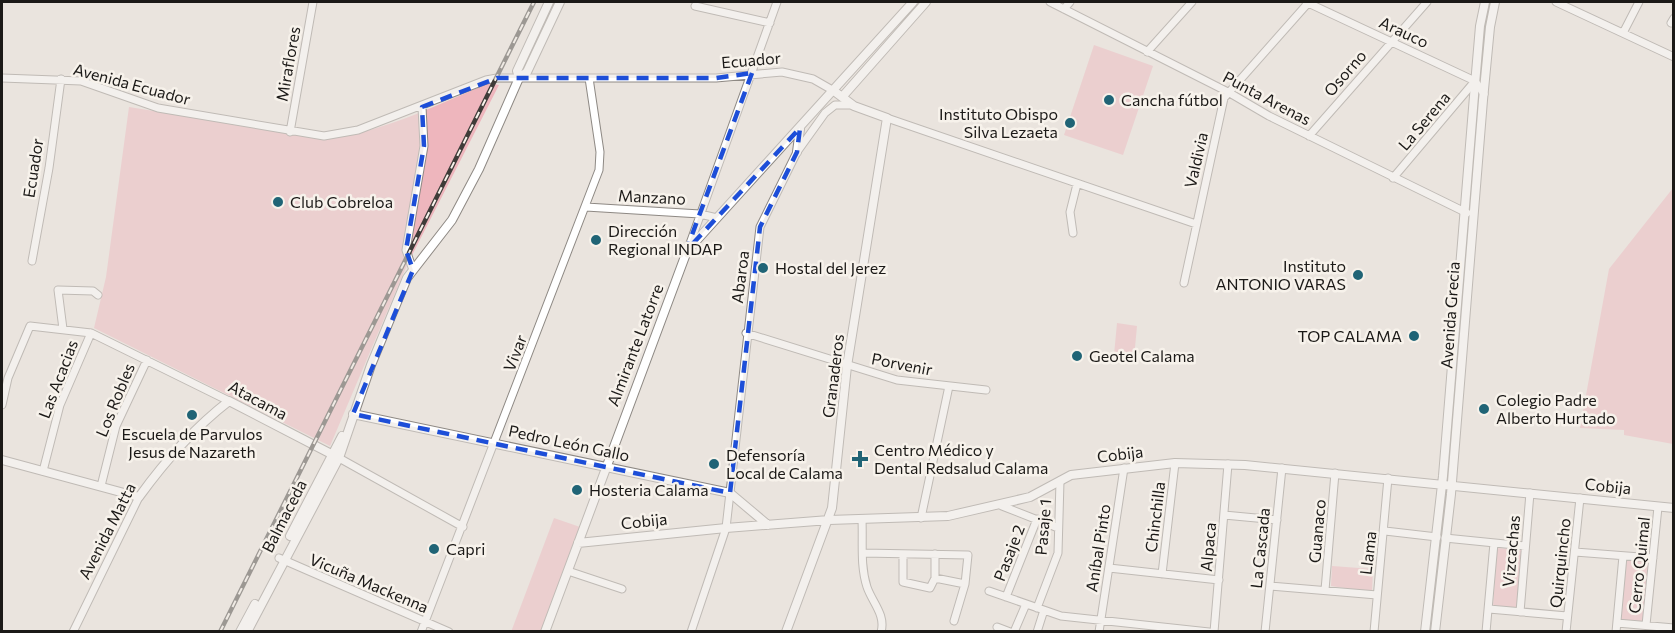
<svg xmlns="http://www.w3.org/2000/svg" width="1675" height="633" font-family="Commissioner,sans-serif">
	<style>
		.green { fill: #eeb6bd }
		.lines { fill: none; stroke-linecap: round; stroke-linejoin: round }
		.minor-casing { stroke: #8e8984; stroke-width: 9 }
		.major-casing { stroke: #8e8984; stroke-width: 10 }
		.minor { stroke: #fff; stroke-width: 7 }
		.major { stroke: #fff; stroke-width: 8 }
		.rail-casing { stroke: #3f3c39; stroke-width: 4.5 }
		.rail { stroke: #f7f2eb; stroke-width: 2; stroke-dasharray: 7; stroke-linecap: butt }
		.marked { fill: none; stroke: #1d4ed8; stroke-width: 4.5; stroke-dasharray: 12 8; stroke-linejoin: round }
		.poi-dot { fill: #206476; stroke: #f7f2eb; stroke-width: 2 }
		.labels { text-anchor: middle; stroke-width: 5; stroke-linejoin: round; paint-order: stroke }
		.street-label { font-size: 16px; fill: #1b1917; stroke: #f7f2eb }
		.poi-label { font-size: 16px; fill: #1b1917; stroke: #f7f2eb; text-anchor: start }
	</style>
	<rect width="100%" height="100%" fill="#eae4de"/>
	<path class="green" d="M1094 45 1153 66 1123 155 1064 135Z
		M489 83 499 85 407 265 330 446 94 328 106 277 129 107 327 139C383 132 437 105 489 83Z
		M1673 188V444L1624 435V430L1580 428 1609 269Z
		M1117 323 1137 326 1134 358 1114 355Z
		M554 518 580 527 542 631 511 632Z
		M1497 548 1523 550 1518 608 1493 606Z
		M1625 558 1649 561 1644 623 1621 621Z
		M1332 566 1373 569 1372 592 1331 586Z"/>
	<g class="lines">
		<defs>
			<path id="minor" d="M1050 2 1228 92 1269 116 1467 213
				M1306 2 1475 81 1484 94
				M1556 2 1674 57
				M695 6 770 23
				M1064 9 1070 2
				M1671 23 1674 18
				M1623 33 1639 2
				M1147 52 1192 2
				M2 78 81 81 158 108 324 136 358 130 486 80 497 78H716L782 72 813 79 834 91
				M887 118 1196 224
				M290 132 313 2
				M1309 136 1427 2
				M1393 178 1475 81
				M586 207 700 214 717 218
				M1073 233 1070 212 1077 184
				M688 249 777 2
				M32 261 49 168 61 79
				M413 270 406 250 424 146 422 107
				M1184 283 1224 98 1309 2
				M63 329 58 290 93 291 98 295
				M746 333 897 380 986 390
				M2 405 8 378 30 326 91 333 229 401
				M339 458 463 527
				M43 471 60 405 91 333
				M101 486 116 426 147 360
				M1002 506 1058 528
				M1224 515 1277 520
				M921 518 949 386
				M862 520C863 543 860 565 867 587 872 602 886 615 881 632
				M1385 531 1437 537
				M1445 538 1525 546
				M1575 552 1653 558
				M863 553 968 555 965 584 954 621
				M903 554V582L930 588 935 578 965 584
				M279 558 449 632
				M1109 568 1219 580
				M568 571 622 589
				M1162 574 1175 463
				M935 578V554
				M1270 586 1377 595
				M1325 590 1335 473
				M989 591 1061 616 1209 632
				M1006 597 1037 519
				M1037 608 1058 553 1060 481
				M1489 609 1567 616
				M1520 612 1530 493
				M1617 623 1674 628
				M1646 625 1658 507
				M997 627 1010 632
				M73 632 139 497
				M421 632 599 170 600 152 589 78
				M691 632 726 528 760 227 797 152 825 113 835 105H852
				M1014 632 1026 604
				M1037 632 1044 610
				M1099 632 1124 468
				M1214 632 1228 464
				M1265 632 1282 468
				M1374 632 1388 478
				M1486 632 1494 543
				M1566 632 1580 498
				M1616 632 1623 556"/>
			<path id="major" d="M519 78 517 71 549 2
				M843 96 926 2
				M797 152 800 129
				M353 414 730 493 768 525
				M2 460 139 497C165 461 194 428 229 401L339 458
				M290 536 342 436
				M578 543 726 528 829 520 948 516 1030 497 1071 475 1175 463 1245 465 1674 508
				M240 632 255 604
				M247 632 339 458 371 365 407 278 452 220 479 169 519 78 527 72 560 2
				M545 632 687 251 913 2
				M786 632 832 508 847 366 887 118 854 106 834 91
				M1425 632 1443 476 1474 96 1480 26 1485 2
				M1435 632 1451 494 1483 100 1490 27 1495 2"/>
		</defs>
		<use href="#minor" class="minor-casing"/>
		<use href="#major" class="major-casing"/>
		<use href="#minor" class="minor"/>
		<use href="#major" class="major"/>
		<defs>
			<path id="rail" d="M220 632 534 2"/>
		</defs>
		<use href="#rail" class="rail-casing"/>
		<use href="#rail" class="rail"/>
	</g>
	<path d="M0 0H1675V633H0ZM752 73 686 251 800 128 797 152 760 227 730 493 353 414 413 270 406 250 424 146 422 107 497 78H716Z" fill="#eae4de" fill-opacity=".55" fill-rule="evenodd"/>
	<path class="marked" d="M752 73 686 251 800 128 797 152 760 227 730 493 353 414 413 270 406 250 424 146 422 107 497 78H716Z"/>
	<g class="poi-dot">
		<circle cx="1109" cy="100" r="6"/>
		<circle cx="1070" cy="123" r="6"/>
		<circle cx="278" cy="202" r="6"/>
		<circle cx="596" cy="240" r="6"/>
		<circle cx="763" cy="268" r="6"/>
		<circle cx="1358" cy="275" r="6"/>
		<circle cx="1414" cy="336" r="6"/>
		<circle cx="1077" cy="356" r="6"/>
		<circle cx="1484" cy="409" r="6"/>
		<circle cx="192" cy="415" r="6"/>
		<path d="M857 450h6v6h6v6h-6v6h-6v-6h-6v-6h6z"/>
		<circle cx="714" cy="464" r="6"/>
		<circle cx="577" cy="490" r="6"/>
		<circle cx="434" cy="549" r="6"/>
	</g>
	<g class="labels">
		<g class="street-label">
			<text transform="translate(1404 32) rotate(25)" y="6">Arauco</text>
			<text transform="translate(751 60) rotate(-5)" y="6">Ecuador</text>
			<text transform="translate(288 64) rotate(-80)" y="6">Miraflores</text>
			<text transform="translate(1345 73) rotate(-49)" y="6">Osorno</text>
			<text transform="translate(132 84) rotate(15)" y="6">Avenida Ecuador</text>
			<text transform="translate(1267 98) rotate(28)" y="6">Punta Arenas</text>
			<text transform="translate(1424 121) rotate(-50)" y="6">La Serena</text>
			<text transform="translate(1196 160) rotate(-77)" y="6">Valdivia</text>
			<text transform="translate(33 168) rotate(-81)" y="6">Ecuador</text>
			<text transform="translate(652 197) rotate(3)" y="6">Manzano</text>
			<text transform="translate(740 277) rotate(-83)" y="6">Abaroa</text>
			<text transform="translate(1450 315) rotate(-86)" y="6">Avenida Grecia</text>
			<text transform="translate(635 345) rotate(-69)" y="6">Almirante Latorre</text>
			<text transform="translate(515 353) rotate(-69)" y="6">Vivar</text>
			<text transform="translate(902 364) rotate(11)" y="6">Porvenir</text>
			<text transform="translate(833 376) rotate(-83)" y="6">Granaderos</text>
			<text transform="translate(58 379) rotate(-69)" y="6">Las Acacias</text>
			<text transform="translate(115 400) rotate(-68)" y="6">Los Robles</text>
			<text transform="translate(258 400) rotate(28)" y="6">Atacama</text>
			<text transform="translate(569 443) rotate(12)" y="6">Pedro León Gallo</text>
			<text transform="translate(1120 454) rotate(-7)" y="6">Cobija</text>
			<text transform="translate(1608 486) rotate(6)" y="6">Cobija</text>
			<text transform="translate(284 516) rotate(-63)" y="6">Balmaceda</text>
			<text transform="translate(1155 517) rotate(-83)" y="6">Chinchilla</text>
			<text transform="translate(644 521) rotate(-6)" y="6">Cobija</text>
			<text transform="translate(1043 527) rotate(-85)" y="6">Pasaje 1</text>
			<text transform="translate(107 531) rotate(-63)" y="6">Avenida Matta</text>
			<text transform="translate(1317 531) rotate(-85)" y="6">Guanaco</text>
			<text transform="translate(1208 547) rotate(-85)" y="6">Alpaca</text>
			<text transform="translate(1098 548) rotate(-81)" y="6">Aníbal Pinto</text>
			<text transform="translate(1260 548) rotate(-84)" y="6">La Cascada</text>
			<text transform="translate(1511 551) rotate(-85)" y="6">Vizcachas</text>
			<text transform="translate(1009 553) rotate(-69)" y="6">Pasaje 2</text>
			<text transform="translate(1368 553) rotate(-83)" y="6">Llama</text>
			<text transform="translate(1560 563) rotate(-84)" y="6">Quirquincho</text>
			<text transform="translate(1639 565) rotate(-84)" y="6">Cerro Quimal</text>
			<text transform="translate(369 583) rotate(23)" y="6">Vicuña Mackenna</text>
		</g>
		<g class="poi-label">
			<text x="1121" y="106">Cancha fútbol</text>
			<text x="1058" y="120" text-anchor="end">Instituto Obispo<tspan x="1058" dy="18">Silva Lezaeta</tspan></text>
			<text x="290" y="208">Club Cobreloa</text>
			<text x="608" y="237">Dirección<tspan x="608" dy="18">Regional INDAP</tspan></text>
			<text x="1346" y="272" text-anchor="end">Instituto<tspan x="1346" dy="18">ANTONIO VARAS</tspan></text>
			<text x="775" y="274">Hostal del Jerez</text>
			<text x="1402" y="342" text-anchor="end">TOP CALAMA</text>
			<text x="1089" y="362">Geotel Calama</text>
			<text x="1496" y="406">Colegio Padre<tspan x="1496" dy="18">Alberto Hurtado</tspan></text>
			<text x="192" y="440" text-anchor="middle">Escuela de Parvulos<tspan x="192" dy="18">Jesus de Nazareth</tspan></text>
			<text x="874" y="456">Centro Médico y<tspan x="874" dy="18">Dental Redsalud Calama</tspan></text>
			<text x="726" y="461">Defensoría<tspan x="726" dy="18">Local de Calama</tspan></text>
			<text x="589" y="496">Hosteria Calama</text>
			<text x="446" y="555">Capri</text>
		</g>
	</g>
	<rect width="1675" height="633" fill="none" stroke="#1b1917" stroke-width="6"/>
</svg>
